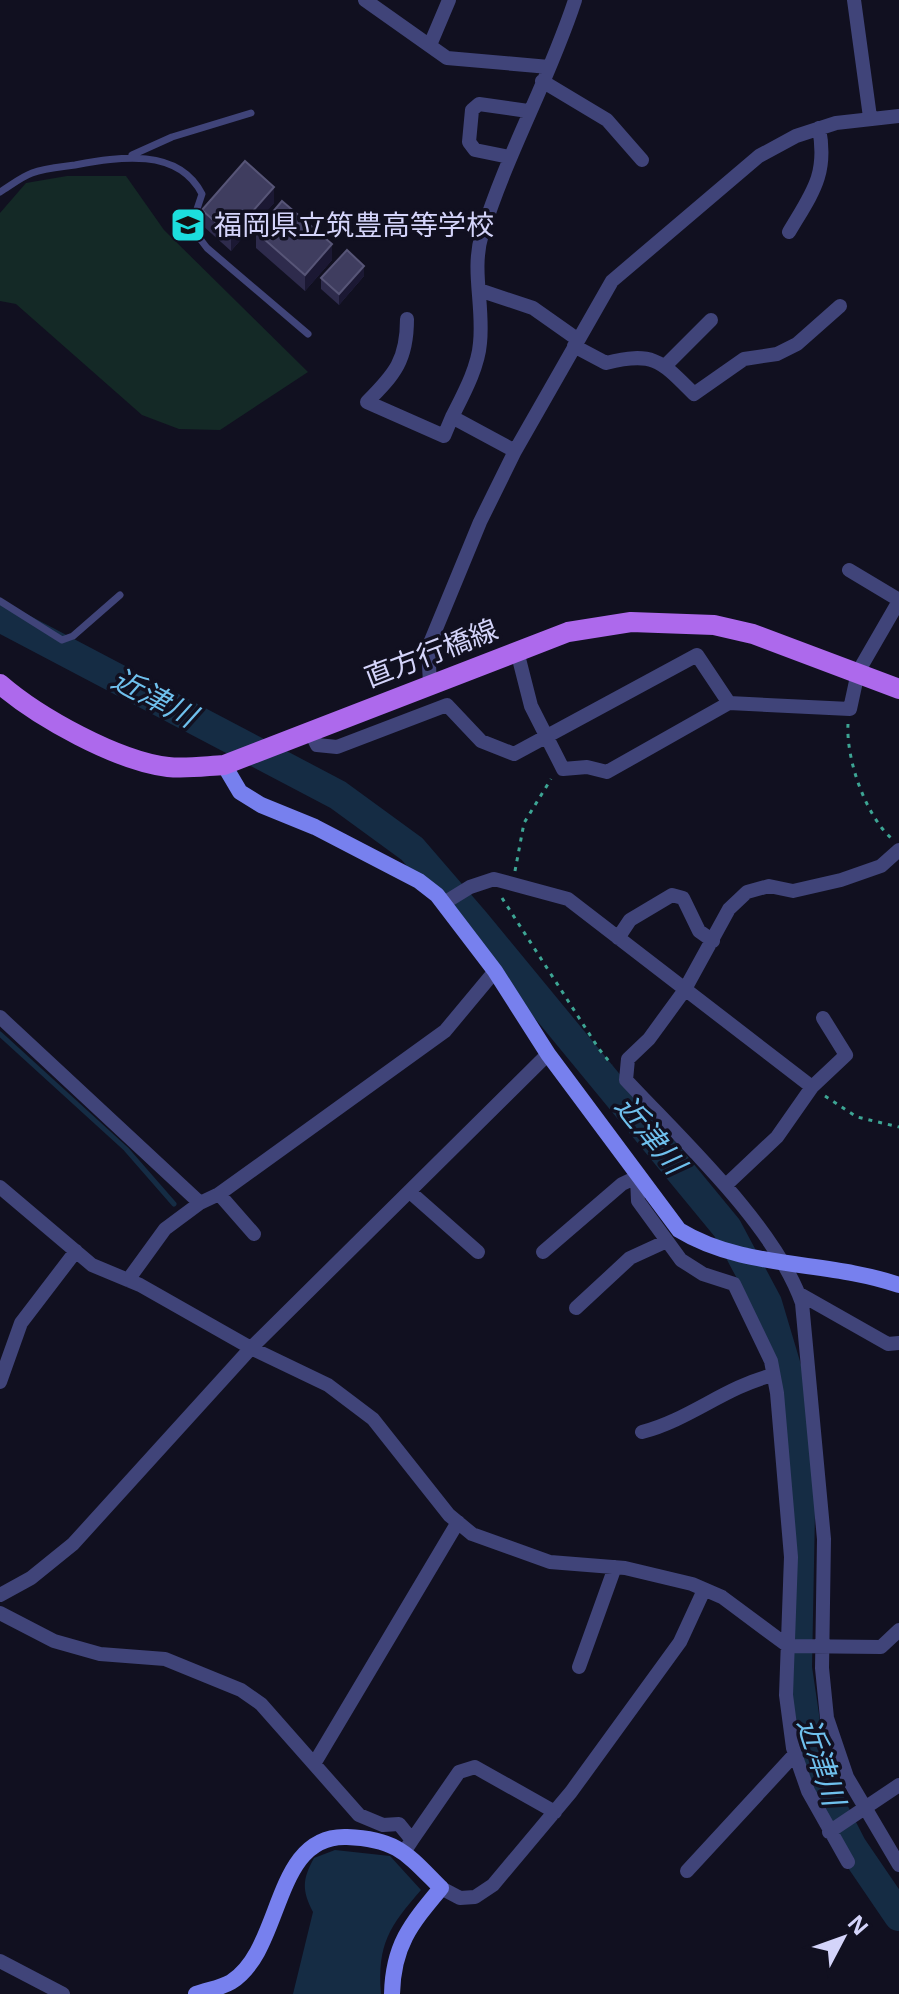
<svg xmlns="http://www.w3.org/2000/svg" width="899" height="1994" font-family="'Noto Sans','Noto Sans JP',sans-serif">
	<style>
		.green { fill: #142926 }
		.water { fill: #152c44 }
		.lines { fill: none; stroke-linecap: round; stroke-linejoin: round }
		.stream { stroke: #152c44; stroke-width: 5 }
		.river { stroke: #152c44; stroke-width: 30 }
		.path { stroke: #3da594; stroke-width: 3; stroke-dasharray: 4 6; stroke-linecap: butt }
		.lane { stroke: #404479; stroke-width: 7 }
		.street { stroke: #404479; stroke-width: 14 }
		.secondary { stroke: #7780ee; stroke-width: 16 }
		.primary { stroke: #ad69ec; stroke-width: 20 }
		.wall { fill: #2e2b4c }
		.shaded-wall { fill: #1b1833 }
		.building { fill: #3f3d5f; stroke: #575577; stroke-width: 2 }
		.labels { text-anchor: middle; stroke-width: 7; stroke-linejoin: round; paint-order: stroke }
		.poi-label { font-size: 28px; fill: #d4d4fa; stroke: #111020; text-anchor: start }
		.street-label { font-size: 28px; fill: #d4d4fa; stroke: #111020 }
		.water-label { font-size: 30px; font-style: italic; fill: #6fc0ed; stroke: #111020 }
	</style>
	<rect width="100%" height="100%" fill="#111020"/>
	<path class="green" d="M67 176H126L164 230 308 372 220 430 179 429 142 415 16 304 0 301V213L26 183Z"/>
	<path class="water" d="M335 1850 390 1856 421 1890C390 1926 377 1943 381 1994H293L313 1912C302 1890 302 1880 314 1858Z"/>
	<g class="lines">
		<path class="stream" d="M0 1034 126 1149 174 1204"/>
		<path class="river" d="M0 617 338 795 412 849 475 922 727 1228 767 1303 792 1387 800 1511 797 1668 808 1742 832 1808 852 1847 899 1916"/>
		<path class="path" d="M848 724C846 759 865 814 891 838
			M515 871 524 823 551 779
			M502 898 599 1049 612 1065
			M825 1096 857 1117 899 1127"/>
		<path class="lane" d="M132 155 172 137 251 113
			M0 192C10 186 21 177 32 173 45 168 61 167 75 165 119 157 178 147 202 194L191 227 207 248 308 334
			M0 601 62 640 73 636 120 595"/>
		<path class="street" d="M365 0 447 58 549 67
			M854 0 870 117
			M430 45 449 0
			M542 81 607 120 642 160
			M509 157 475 150 469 142 472 110 479 104 528 111
			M789 232C812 193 828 175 819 128
			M479 290 533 308 577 339
			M407 319C407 360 395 374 367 402L444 436 452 417
			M574 346 606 363C654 351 661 361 694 394L744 359 777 354 797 344 840 306
			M665 366 711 320
			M515 451 452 417C463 395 478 368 480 343 484 305 471 270 482 234 507 153 549 80 575 0
			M849 570 899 600
			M517 651 531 706 563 769 587 767 607 772 729 703
			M430 683 428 648 480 522 515 451 612 281 759 156 796 136 836 123 899 116
			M310 731 317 745 337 747 447 705 481 741 514 754 697 655 729 703 850 709 858 672 899 601
			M899 850 881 866 841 880 793 891 769 886 747 892 729 909 684 991 649 1039 628 1059 626 1080C682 1140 775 1226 802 1303L824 1539 822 1668 827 1718 847 1777 899 1865
			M444 903 470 887 494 879 568 899 812 1087 777 1137 726 1185
			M618 938 630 920 672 895 683 898 699 931 713 941
			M0 1017 200 1203 219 1194 445 1031 495 971
			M812 1087 846 1055 823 1018
			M0 1187 92 1265 140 1285 251 1348 328 1385 373 1419 449 1515 472 1534 550 1562 625 1568 692 1584 722 1597 788 1646 881 1647 899 1630
			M410 1192 478 1252
			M219 1194 254 1234
			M543 1252 622 1184 637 1177 638 1201 681 1260 703 1274 734 1284 771 1361 777 1393 791 1557 786 1695 793 1748 808 1791 848 1862
			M128 1280 165 1229 200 1203
			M798 1293 888 1344 899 1343
			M576 1308 630 1258 667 1241
			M0 1382 21 1323 76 1251
			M642 1432C689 1420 725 1387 773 1375
			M0 1595 31 1578 73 1544 251 1348 548 1054
			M0 1613 54 1641 100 1654 165 1659 241 1690 261 1704 359 1815 383 1825 399 1824 412 1840 404 1852
			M579 1667 615 1567
			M314 1764 458 1522
			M829 1832 899 1785
			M412 1840 459 1772 475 1767 555 1812
			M687 1871 795 1754
			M441 1888 460 1898 475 1897 493 1885 571 1792 680 1642 704 1590
			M0 1961 63 1994"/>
		<path class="secondary" d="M224 765 240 792 261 805 315 827 419 881 437 895 495 971 548 1054 679 1230C744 1270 828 1260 899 1285
			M196 1994C206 1990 221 1988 231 1982 284 1949 272 1834 347 1837 398 1839 408 1855 441 1888 411 1924 393 1945 392 1994"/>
		<path class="primary" d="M0 684C38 717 117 761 168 767 186 769 206 766 224 765L568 632 631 622 714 625 753 634 899 689"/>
	</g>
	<path class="wall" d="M274 203 263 215 332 260 305 291 256 248V232L261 226 256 222 231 251 202 225V210Z
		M364 276 339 305 321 289V278Z"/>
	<path class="shaded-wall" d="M274 187V203L259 220 256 217V222L231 251V236Z
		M332 244V260L305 291V275Z
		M364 266V276L339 305V294Z"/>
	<path class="building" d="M245 161 274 187 231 236 202 210Z
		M282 201 332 244 305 275 256 232Z
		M260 212 267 218 263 223 256 217Z
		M347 250 364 266 339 294 321 278Z"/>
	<defs>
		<symbol id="school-square" viewBox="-11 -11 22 22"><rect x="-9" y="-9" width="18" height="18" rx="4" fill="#1cdedd" stroke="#111020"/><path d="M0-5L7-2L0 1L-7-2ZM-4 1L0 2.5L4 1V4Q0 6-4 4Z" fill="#111"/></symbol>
	</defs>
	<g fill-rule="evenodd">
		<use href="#school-square" x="168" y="205" width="40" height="40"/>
	</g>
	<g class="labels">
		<g class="poi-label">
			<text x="214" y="235">福岡県立筑豊高等学校</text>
		</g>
		<g class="street-label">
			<text transform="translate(431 653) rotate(-21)" y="10">直方行橋線</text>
		</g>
		<g class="water-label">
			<text transform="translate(154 698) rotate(28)" y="10">近津川</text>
			<text transform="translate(650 1135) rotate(51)" y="10">近津川</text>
			<text transform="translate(821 1762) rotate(72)" y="10">近津川</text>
		</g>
	</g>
	<g transform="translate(843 1938) rotate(49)" stroke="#111020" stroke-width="6" paint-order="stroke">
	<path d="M0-6L14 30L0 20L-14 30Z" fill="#d4d4fa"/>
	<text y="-12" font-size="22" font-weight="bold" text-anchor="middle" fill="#d4d4fa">N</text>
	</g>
</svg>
